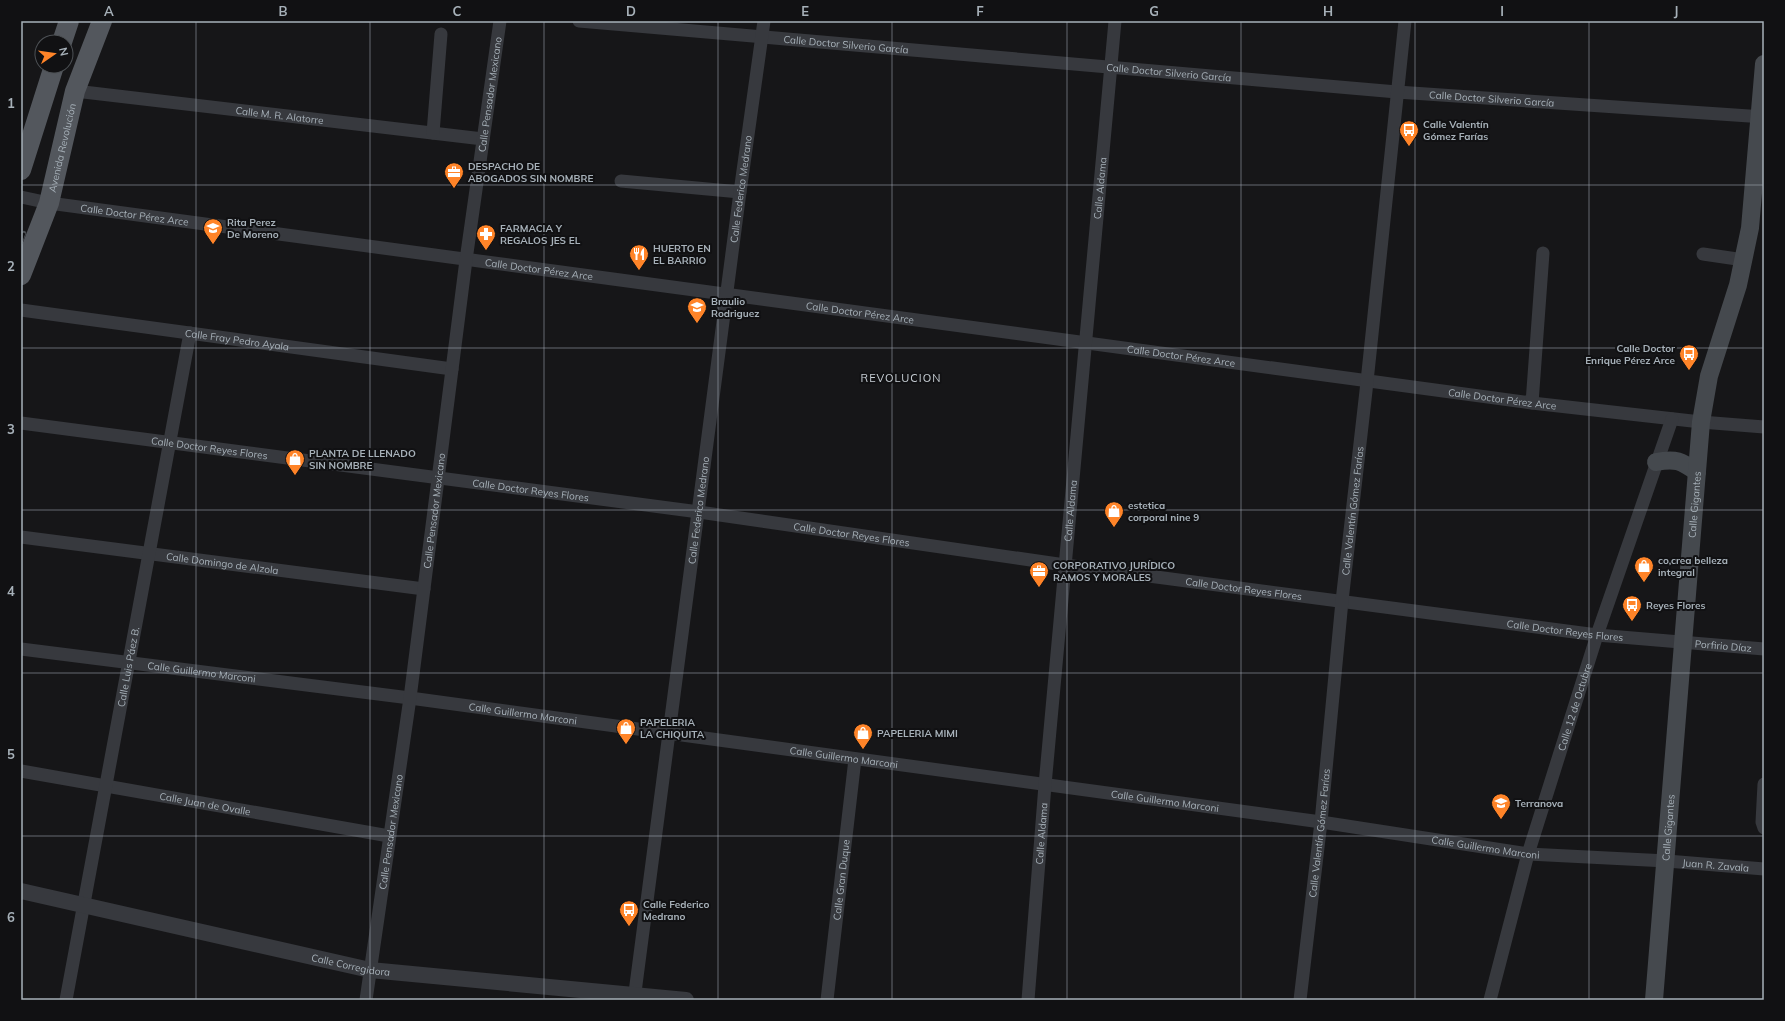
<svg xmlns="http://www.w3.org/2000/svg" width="1785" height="1021" font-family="Mulish,sans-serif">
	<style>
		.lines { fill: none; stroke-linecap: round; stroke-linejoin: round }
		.minor { stroke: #37393e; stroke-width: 13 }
		.tertiary { stroke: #37393e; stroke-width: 16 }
		.secondary { stroke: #45494e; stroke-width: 18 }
		.primary { stroke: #53575d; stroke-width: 20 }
		.rail-casing { stroke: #4a4e53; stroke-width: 4.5 }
		.rail { stroke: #111113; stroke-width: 3; stroke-dasharray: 9; stroke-linecap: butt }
		.grid { fill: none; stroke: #a7b1b9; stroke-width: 1; stroke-opacity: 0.55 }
		.labels { text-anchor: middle; stroke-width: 4; stroke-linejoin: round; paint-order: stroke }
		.street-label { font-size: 10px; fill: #a7b1b9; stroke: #111113 }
		.poi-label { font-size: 10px; font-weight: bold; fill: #a7b1b9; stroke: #111113; text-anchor: start }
		.neighbourhood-label { font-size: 11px; letter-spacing: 1px; fill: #c8cfd5; stroke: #111113 }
		.neatline { fill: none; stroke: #a7b1b9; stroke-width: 1.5 }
		.grid-label { font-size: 13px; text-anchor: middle; font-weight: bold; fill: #a7b1b9 }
	</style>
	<rect width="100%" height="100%" fill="#161618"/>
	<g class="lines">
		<g class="minor">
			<path id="s1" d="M579 21 1397 92 1764 117"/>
			<path id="s2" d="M75 91 483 139"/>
			<path d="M433 133 441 34"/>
			<path d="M621 181 740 192"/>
			<path id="s3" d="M21 197 49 203 1532 403 1701 422 1764 427"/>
			<path d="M1703 254 1744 260"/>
			<path id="s4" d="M21 310 452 369"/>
			<path d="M1532 403 1543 253"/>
			<path id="s5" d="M21 423 699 512 1065 565 1597 635 1764 649"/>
			<path id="s6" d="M21 537 424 589"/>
			<path id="s7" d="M21 649 410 698 1321 822 1528 854 1667 861 1764 869"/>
			<path id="s8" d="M21 771 389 836"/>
			<path d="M1764 784 1762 822 1764 828"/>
			<path id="s9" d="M66 1000 190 333"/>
			<path id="s10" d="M366 1000 410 698 466 260 500 21"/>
			<path id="s11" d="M634 1000 740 192 764 21"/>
			<path id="s12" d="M827 1000 855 759"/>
			<path id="s13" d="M1028 1000 1045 785 1115 21"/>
			<path id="s14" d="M1300 1000 1321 822 1342 601 1366 391 1405 21"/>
			<path id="s15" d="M1490 1000 1528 854 1597 635 1672 419"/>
		</g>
		<path class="tertiary" id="s16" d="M21 891 370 970 686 1000"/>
		<g class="secondary">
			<path d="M1656 462C1676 458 1681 461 1697 472"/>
			<path id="s17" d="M1654 1000 1701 422 1709 376 1738 285 1750 228 1764 64"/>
		</g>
		<g class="primary">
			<path d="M62 42 69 21"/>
			<path d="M21 170 54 66"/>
			<path id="s18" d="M21 275 49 203 75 91 102 21"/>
		</g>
		<defs>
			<path id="rail" d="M21 241 24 233"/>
		</defs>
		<use href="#rail" class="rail-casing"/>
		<use href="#rail" class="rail"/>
	</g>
	<path class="grid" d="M196 21V1000M370 21V1000M544 21V1000M718 21V1000M892 21V1000M1067 21V1000M1241 21V1000M1415 21V1000M1589 21V1000M21 185H1764M21 348H1764M21 510H1764M21 673H1764M21 836H1764"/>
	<defs>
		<symbol id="bus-pin" viewBox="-11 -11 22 30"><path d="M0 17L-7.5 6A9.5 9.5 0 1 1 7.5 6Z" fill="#ff8428" stroke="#111113"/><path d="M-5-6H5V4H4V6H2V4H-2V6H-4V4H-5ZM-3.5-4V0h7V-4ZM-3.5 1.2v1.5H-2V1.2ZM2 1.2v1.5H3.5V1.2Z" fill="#fff"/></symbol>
		<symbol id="office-pin" viewBox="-11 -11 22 30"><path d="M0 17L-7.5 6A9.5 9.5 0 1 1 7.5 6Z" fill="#ff8428" stroke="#111113"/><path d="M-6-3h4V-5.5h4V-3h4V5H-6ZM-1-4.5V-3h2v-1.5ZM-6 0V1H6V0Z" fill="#fff"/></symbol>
		<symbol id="school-pin" viewBox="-11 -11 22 30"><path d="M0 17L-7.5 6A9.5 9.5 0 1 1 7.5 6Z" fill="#ff8428" stroke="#111113"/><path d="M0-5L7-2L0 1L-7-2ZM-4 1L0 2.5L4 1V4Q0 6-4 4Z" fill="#fff"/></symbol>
		<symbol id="pharmacy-pin" viewBox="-11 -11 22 30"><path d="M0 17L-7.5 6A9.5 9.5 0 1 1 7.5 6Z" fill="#ff8428" stroke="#111113"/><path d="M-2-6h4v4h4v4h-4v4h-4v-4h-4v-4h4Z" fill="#fff"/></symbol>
		<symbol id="restaurant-pin" viewBox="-11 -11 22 30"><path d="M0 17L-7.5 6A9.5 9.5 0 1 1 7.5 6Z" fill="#ff8428" stroke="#111113"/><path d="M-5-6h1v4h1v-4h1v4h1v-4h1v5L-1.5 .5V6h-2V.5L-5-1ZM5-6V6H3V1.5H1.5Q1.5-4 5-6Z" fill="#fff"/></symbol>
		<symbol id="shop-pin" viewBox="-11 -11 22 30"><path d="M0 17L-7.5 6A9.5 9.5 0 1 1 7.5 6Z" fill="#ff8428" stroke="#111113"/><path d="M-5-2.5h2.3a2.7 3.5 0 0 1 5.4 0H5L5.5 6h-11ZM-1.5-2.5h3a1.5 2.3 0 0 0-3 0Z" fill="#fff"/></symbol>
	</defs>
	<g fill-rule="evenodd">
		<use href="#bus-pin" x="1398" y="119" width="22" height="30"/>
		<use href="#office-pin" x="443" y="161" width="22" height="30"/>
		<use href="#school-pin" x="202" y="217" width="22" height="30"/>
		<use href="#pharmacy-pin" x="475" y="223" width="22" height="30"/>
		<use href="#restaurant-pin" x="628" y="243" width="22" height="30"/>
		<use href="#school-pin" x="686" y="296" width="22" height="30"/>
		<use href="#bus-pin" x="1678" y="343" width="22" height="30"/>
		<use href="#shop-pin" x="284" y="448" width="22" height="30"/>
		<use href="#shop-pin" x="1103" y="500" width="22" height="30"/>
		<use href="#shop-pin" x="1633" y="555" width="22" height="30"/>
		<use href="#office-pin" x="1028" y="560" width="22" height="30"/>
		<use href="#bus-pin" x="1621" y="594" width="22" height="30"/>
		<use href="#shop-pin" x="615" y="717" width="22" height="30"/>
		<use href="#shop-pin" x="852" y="722" width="22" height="30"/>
		<use href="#school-pin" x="1490" y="792" width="22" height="30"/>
		<use href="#bus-pin" x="618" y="899" width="22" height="30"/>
	</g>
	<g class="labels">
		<g class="street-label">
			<text dy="4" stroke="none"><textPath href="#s1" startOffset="268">Calle Doctor Silverio García</textPath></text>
			<text dy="4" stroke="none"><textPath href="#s1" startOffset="592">Calle Doctor Silverio García</textPath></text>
			<text dy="4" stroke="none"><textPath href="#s10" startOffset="914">Calle Pensador Mexicano</textPath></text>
			<text dy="4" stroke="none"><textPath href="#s1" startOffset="916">Calle Doctor Silverio García</textPath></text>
			<text dy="4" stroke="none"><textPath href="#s2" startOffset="206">Calle M. R. Alatorre</textPath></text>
			<text dy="4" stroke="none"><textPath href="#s18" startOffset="134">Avenida Revolución</textPath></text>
			<text dy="4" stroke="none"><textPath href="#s13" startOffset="815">Calle Aldama</textPath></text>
			<text dy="4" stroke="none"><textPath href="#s11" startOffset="818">Calle Federico Medrano</textPath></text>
			<text dy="4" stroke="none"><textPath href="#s3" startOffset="115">Calle Doctor Pérez Arce</textPath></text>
			<text dy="4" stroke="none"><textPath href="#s3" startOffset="523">Calle Doctor Pérez Arce</textPath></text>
			<text dy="4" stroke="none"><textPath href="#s3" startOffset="847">Calle Doctor Pérez Arce</textPath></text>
			<text dy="4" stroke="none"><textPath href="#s4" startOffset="218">Calle Fray Pedro Ayala</textPath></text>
			<text dy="4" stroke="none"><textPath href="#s3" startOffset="1171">Calle Doctor Pérez Arce</textPath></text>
			<text dy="4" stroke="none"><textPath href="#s3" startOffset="1495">Calle Doctor Pérez Arce</textPath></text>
			<text dy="4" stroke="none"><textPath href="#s5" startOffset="190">Calle Doctor Reyes Flores</textPath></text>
			<text dy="4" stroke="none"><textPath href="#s5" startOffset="514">Calle Doctor Reyes Flores</textPath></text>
			<text dy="4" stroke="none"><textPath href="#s17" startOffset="497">Calle Gigantes</textPath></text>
			<text dy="4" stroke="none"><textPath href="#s11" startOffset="494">Calle Federico Medrano</textPath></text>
			<text dy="4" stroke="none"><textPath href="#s13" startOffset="491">Calle Aldama</textPath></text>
			<text dy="4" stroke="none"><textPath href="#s10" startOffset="494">Calle Pensador Mexicano</textPath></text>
			<text dy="4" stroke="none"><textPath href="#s14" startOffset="492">Calle Valentín Gómez Farías</textPath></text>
			<text dy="4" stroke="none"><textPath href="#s5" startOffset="838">Calle Doctor Reyes Flores</textPath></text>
			<text dy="4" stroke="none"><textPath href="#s6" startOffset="203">Calle Domingo de Alzola</textPath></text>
			<text dy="4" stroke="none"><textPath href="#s5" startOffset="1234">Calle Doctor Reyes Flores</textPath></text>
			<text dy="4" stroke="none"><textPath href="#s5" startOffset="1558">Calle Doctor Reyes Flores</textPath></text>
			<text dy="4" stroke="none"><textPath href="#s5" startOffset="1717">Porfirio Díaz</textPath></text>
			<text dy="4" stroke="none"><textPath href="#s9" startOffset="339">Calle Luis Páez B.</textPath></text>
			<text dy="4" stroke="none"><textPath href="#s7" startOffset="182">Calle Guillermo Marconi</textPath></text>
			<text dy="4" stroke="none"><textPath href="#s15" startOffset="305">Calle 12 de Octubre</textPath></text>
			<text dy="4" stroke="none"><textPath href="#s7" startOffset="506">Calle Guillermo Marconi</textPath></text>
			<text dy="4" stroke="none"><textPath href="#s7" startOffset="830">Calle Guillermo Marconi</textPath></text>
			<text dy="4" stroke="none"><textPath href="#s7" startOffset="1154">Calle Guillermo Marconi</textPath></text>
			<text dy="4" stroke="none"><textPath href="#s8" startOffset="187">Calle Juan de Ovalle</textPath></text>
			<text dy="4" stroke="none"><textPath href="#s17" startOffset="173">Calle Gigantes</textPath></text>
			<text dy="4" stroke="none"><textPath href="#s10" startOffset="170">Calle Pensador Mexicano</textPath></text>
			<text dy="4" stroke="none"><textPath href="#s13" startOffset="167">Calle Aldama</textPath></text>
			<text dy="4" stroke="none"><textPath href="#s14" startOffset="168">Calle Valentín Gómez Farías</textPath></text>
			<text dy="4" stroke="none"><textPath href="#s7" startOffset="1478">Calle Guillermo Marconi</textPath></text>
			<text dy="4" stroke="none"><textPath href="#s7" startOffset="1709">Juan R. Zavala</textPath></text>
			<text dy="4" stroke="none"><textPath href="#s12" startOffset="121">Calle Gran Duque</textPath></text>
			<text dy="4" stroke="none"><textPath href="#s16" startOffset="338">Calle Corregidora</textPath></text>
		</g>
		<g class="poi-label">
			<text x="1423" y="128">Calle Valentín<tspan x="1423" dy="12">Gómez Farías</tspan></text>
			<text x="468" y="170">DESPACHO DE<tspan x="468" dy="12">ABOGADOS SIN NOMBRE</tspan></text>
			<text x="227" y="226">Rita Perez<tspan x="227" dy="12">De Moreno</tspan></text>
			<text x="500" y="232">FARMACIA Y<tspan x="500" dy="12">REGALOS JES EL</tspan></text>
			<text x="653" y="252">HUERTO EN<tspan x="653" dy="12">EL BARRIO</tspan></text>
			<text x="711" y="305">Braulio<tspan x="711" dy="12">Rodriguez</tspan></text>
			<text x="1675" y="352" text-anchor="end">Calle Doctor<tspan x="1675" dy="12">Enrique Pérez Arce</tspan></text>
			<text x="309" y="457">PLANTA DE LLENADO<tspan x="309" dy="12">SIN NOMBRE</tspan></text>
			<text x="1128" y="509">estetica<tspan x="1128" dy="12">corporal nine 9</tspan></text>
			<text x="1658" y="564">co,crea belleza<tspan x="1658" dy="12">integral</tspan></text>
			<text x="1053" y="569">CORPORATIVO JURÍDICO<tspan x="1053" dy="12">RAMOS Y MORALES</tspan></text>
			<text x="1646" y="609">Reyes Flores</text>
			<text x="640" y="726">PAPELERIA<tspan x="640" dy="12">LA CHIQUITA</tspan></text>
			<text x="877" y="737">PAPELERIA MIMI</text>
			<text x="1515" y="807">Terranova</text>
			<text x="643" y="908">Calle Federico<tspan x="643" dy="12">Medrano</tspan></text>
		</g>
		<g class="neighbourhood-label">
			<text x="901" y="382">REVOLUCION</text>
		</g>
	</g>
	<rect width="1785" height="1021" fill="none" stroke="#111113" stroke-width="44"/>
	<g transform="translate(54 54) rotate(77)"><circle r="19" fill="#111113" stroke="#4d5155"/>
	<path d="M0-3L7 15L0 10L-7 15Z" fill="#ff8428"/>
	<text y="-6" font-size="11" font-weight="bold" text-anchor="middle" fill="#a7b1b9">N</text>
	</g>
	<rect x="22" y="22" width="1741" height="977" class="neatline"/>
	<g class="grid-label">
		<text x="109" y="16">A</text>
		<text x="283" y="16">B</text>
		<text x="457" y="16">C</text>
		<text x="631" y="16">D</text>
		<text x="805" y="16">E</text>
		<text x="980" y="16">F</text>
		<text x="1154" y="16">G</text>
		<text x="1328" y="16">H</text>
		<text x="1502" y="16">I</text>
		<text x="1676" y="16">J</text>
		<text x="11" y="108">1</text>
		<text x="11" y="271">2</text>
		<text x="11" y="434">3</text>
		<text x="11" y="596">4</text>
		<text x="11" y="759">5</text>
		<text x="11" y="922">6</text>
	</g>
</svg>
